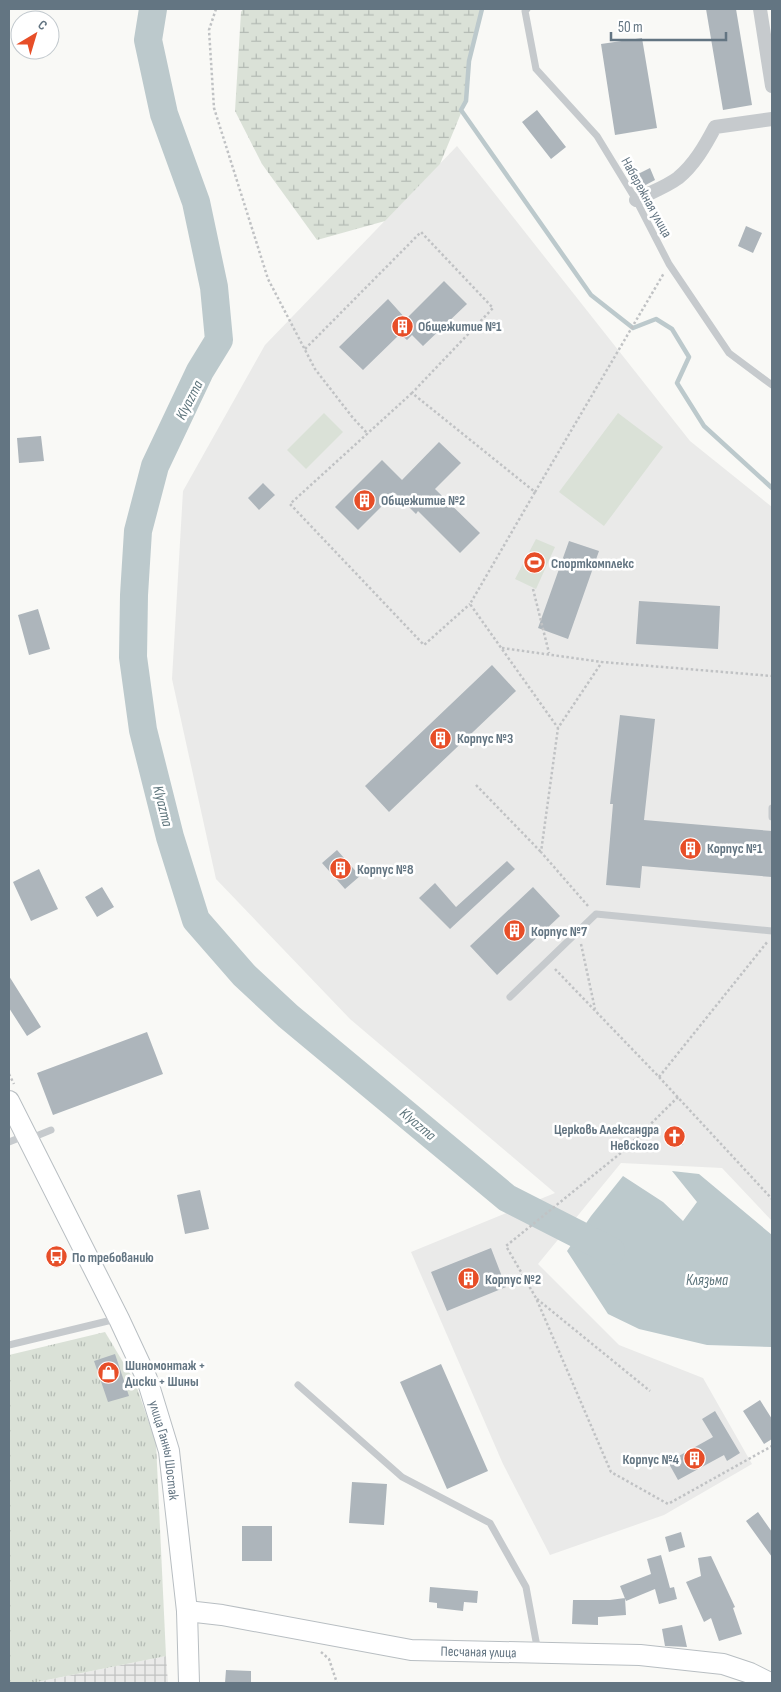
<svg xmlns="http://www.w3.org/2000/svg" width="781" height="1692" font-family="'Sofia Sans Condensed',sans-serif">
	<style>
		.built { fill: #eaeae9 }
		.industrial { fill: url(#industrial-grid) }
		.grass { fill: url(#grass-tufts) }
		.wetland { fill: url(#wetland-marsh) }
		.pitch { fill: #dae1d7 }
		.water { fill: #bcc9cc }
		.lines { fill: none; stroke-linecap: round; stroke-linejoin: round }
		.stream { stroke: #bcc9cc; stroke-width: 4.5 }
		.river { stroke: #bcc9cc; stroke-width: 28 }
		.building { fill: #adb5bb }
		.secondary-casing { stroke: #b8bec2; stroke-width: 22 }
		.path { stroke: #c0c2c4; stroke-width: 2.5; stroke-dasharray: 2.5 2.5; stroke-linecap: butt }
		.service { stroke: #c6cacd; stroke-width: 7 }
		.minor { stroke: #c6cacd; stroke-width: 14 }
		.secondary { stroke: #fff; stroke-width: 20 }
		.labels { text-anchor: middle; stroke-width: 5; stroke-linejoin: round; paint-order: stroke }
		.street-label { font-size: 14px; fill: #637582; stroke: #fff }
		.poi-label { font-size: 14px; font-weight: bold; fill: #637582; stroke: #fff; text-anchor: start }
		.water-label { font-size: 15px; font-style: italic; fill: #5e757c; stroke: #fff }
	</style>
	<defs>
		<pattern id="industrial-grid" width="8" height="8" patternUnits="userSpaceOnUse" patternTransform="scale(1.25)"><rect width="8" height="8" fill="#eaeae9"/><path d="M0 4h8M4 0v8" fill="none" stroke="#c1c2c2"/></pattern>
		<pattern id="grass-tufts" width="24" height="20" patternUnits="userSpaceOnUse" patternTransform="scale(1.25)"><rect width="24" height="20" fill="#dae1d7"/><path d="M3 7l-1-3M5 7V3M7 7l1-3M15 17l-1-3M17 17v-4M19 17l1-3" fill="none" stroke="#b4bbb4"/></pattern>
		<pattern id="wetland-marsh" width="20" height="14" patternUnits="userSpaceOnUse" patternTransform="scale(1.25)"><rect width="20" height="14" fill="#dae1d7"/><path d="M1 5h8M5 5V1M11 12h8M15 12V8" fill="none" stroke="#b4bbb4"/></pattern>
	</defs>
	<rect width="100%" height="100%" fill="#f9f9f6"/>
	<path class="built" d="M457 146 690 441 772 507V1221L722 1168 621 1163 538 1264 619 1345 703 1378 752 1464 664 1515 550 1555 503 1464 411 1252 555 1193 350 1019 216 879 172 679 183 491 265 345Z"/>
	<path class="industrial" d="M166 1656 168 1683H32Z"/>
	<path class="grass" d="M105 1332 135 1382 156 1443 166 1656 32 1683H9V1355Z"/>
	<path class="wetland" d="M243 9H482L469 61 466 101 440 164 385 221 317 240 262 164 235 111 241 12Z"/>
	<path class="pitch" d="M324 413 343 432 306 469 287 450Z
		M618 413 663 447 604 526 559 492Z
		M536 539 555 547 536 589 515 579Z"/>
	<path class="water" d="M672 1171 699 1174 772 1235V1347L707 1345 639 1329 608 1314 567 1251 591 1216 623 1176 663 1202 683 1221 697 1202Z"/>
	<g class="lines">
		<path class="stream" d="M482 9 469 61 466 101 461 110 591 295 633 328 656 319 672 329 689 357 677 383 704 426 772 488"/>
		<path class="river" d="M153 9 148 40 164 114 196 202 214 287 219 340 200 371 155 466 138 531 134 595 133 657 143 730 170 837 196 920 244 975 288 1016 507 1198 611 1251"/>
	</g>
	<path class="building" d="M706 9H736L752 105 723 110Z
		M642 38 657 128 615 135 601 44Z
		M537 110 566 147 551 159 522 122Z
		M650 168 655 180 640 188 634 176Z
		M746 226 762 233 753 253 738 246Z
		M444 281 467 304 423 346 412 335 407 340 400 334 363 370 339 347 388 299 406 319Z
		M41 436 44 461 19 463 17 438Z
		M439 442 461 463 435 489 480 533 460 553 418 511 416 514 395 493 358 530 335 507 382 460 402 480Z
		M263 483 275 495 259 510 248 498Z
		M569 541 599 551 568 639 538 628Z
		M639 601 720 606 718 649 636 644Z
		M38 609 50 649 29 655 18 615Z
		M492 665 516 691 389 812 365 786Z
		M620 715 655 719 644 820 772 831V877L642 866 640 888 606 885 613 804H610Z
		M337 850 360 876 345 889 322 863Z
		M507 861 515 869 450 929 419 898 435 883 456 907Z
		M39 869 58 909 31 921 13 882Z
		M102 887 114 907 97 917 85 897Z
		M533 887 560 916 497 975 470 946Z
		M9 976 41 1027 27 1036 9 1008Z
		M147 1032 163 1074 53 1115 37 1073Z
		M668 1129 685 1131 683 1145 666 1143Z
		M200 1190 209 1229 185 1234 177 1195Z
		M491 1248 506 1287 447 1311 431 1272Z
		M115 1354 129 1396 108 1402 94 1361Z
		M441 1364 488 1471 447 1489 400 1382Z
		M760 1400 772 1419V1439L764 1444 743 1411Z
		M715 1411 740 1453 727 1461 724 1455 678 1480 668 1462 713 1437 702 1419Z
		M352 1482 387 1484 384 1525 349 1523Z
		M758 1512 772 1532V1557L746 1521Z
		M242 1526H272V1561H242Z
		M681 1532 685 1547 669 1552 665 1537Z
		M661 1555 670 1588 674 1587 677 1599 659 1604 655 1589 626 1601 620 1586 651 1574 647 1559Z
		M711 1556 735 1607 733 1608 742 1634 719 1641 711 1618 704 1622 686 1582 701 1576 698 1558Z
		M430 1587 478 1591 477 1603 464 1602 463 1611 437 1608V1603L429 1602Z
		M625 1598 626 1615 598 1617V1625L572 1624 573 1600H610Z
		M682 1625 687 1647 665 1646 662 1629Z
		M226 1670 251 1671V1683H225Z"/>
	<g class="lines">
		<defs>
			<g id="secondary">
				<path id="s1" d="M9 1101 119 1319 147 1379 169 1451 187 1611 189 1683"/>
				<path id="s2" d="M187 1611 222 1615 411 1650 640 1655 723 1664 750 1673 770 1683"/>
			</g>
		</defs>
		<use href="#secondary" class="secondary-casing"/>
		<path class="path" d="M216 9 209 30 214 108 268 279 315 369 353 418 368 434
			M305 349 421 232 493 308 412 393 535 492 470 604 558 728
			M412 393 290 504 424 645 470 604
			M535 492 664 273
			M533 589 549 653
			M502 648 602 662 772 676
			M476 785 541 852
			M588 906 541 852 558 728 602 662
			M581 944 595 1009
			M555 969 659 1077 772 1199
			M9 1074 14 1084
			M659 1077 768 941
			M678 1097 622 1152 506 1246 536 1298 611 1472 668 1504 772 1446
			M537 1299 650 1391
			M321 1652 329 1659 337 1683"/>
		<path class="service" d="M527 9 525 11 536 69 597 136 636 200 669 264 729 353 772 385
			M772 817V808
			M510 997 596 914 772 931
			M29 1139 51 1130
			M9 1142 24 1136
			M9 1345 116 1319
			M298 1385 402 1477 490 1523 526 1587 538 1652"/>
		<path class="minor" d="M760 9 772 86
			M636 200C649 193 666 187 678 178 694 165 705 146 715 127L772 119"/>
		<use href="#secondary" class="secondary"/>
	</g>
	<defs>
		<symbol id="building-disc" viewBox="-11 -11 22 22"><circle r="9.5" fill="#e74e28" stroke="#fff"/><path d="M-4-6H4V6H1V3H-1V6H-4ZM-2.5-4.3h1.7v1.8h-1.7ZM.8-4.3h1.7v1.8H.8ZM-2.5-1h1.7V.8h-1.7ZM.8-1h1.7V.8H.8Z" fill="#fff"/></symbol>
		<symbol id="stadium-disc" viewBox="-11 -11 22 22"><circle r="9.5" fill="#e74e28" stroke="#fff"/><path d="M0-5a6.5 5 0 1 0 0 10a6.5 5 0 1 0 0-10ZM-3.5-1.8h7v3.6h-7Z" fill="#fff"/></symbol>
		<symbol id="church-disc" viewBox="-11 -11 22 22"><circle r="9.5" fill="#e74e28" stroke="#fff"/><path d="M-1.2-6h2.4v3.5h3.3v2.4h-3.3V6h-2.4V-.1h-3.3v-2.4h3.3Z" fill="#fff"/></symbol>
		<symbol id="bus-disc" viewBox="-11 -11 22 22"><circle r="9.5" fill="#e74e28" stroke="#fff"/><path d="M-5-6H5V4H4V6H2V4H-2V6H-4V4H-5ZM-3.5-4V0h7V-4ZM-3.5 1.2v1.5H-2V1.2ZM2 1.2v1.5H3.5V1.2Z" fill="#fff"/></symbol>
		<symbol id="shop-disc" viewBox="-11 -11 22 22"><circle r="9.5" fill="#e74e28" stroke="#fff"/><path d="M-5-2.5h2.3a2.7 3.5 0 0 1 5.4 0H5L5.5 6h-11ZM-1.5-2.5h3a1.5 2.3 0 0 0-3 0Z" fill="#fff"/></symbol>
	</defs>
	<g fill-rule="evenodd">
		<use href="#building-disc" x="390" y="314" width="25" height="25"/>
		<use href="#building-disc" x="352" y="488" width="25" height="25"/>
		<use href="#stadium-disc" x="522" y="550" width="25" height="25"/>
		<use href="#building-disc" x="428" y="726" width="25" height="25"/>
		<use href="#building-disc" x="678" y="836" width="25" height="25"/>
		<use href="#building-disc" x="328" y="856" width="25" height="25"/>
		<use href="#building-disc" x="502" y="918" width="25" height="25"/>
		<use href="#church-disc" x="662" y="1124" width="25" height="25"/>
		<use href="#bus-disc" x="44" y="1244" width="25" height="25"/>
		<use href="#building-disc" x="456" y="1266" width="25" height="25"/>
		<use href="#shop-disc" x="96" y="1360" width="25" height="25"/>
		<use href="#building-disc" x="682" y="1446" width="25" height="25"/>
	</g>
	<g class="labels">
		<g class="street-label">
			<text transform="translate(647 197) rotate(61)" y="5">Набережная улица</text>
			<text dy="5" stroke="none"><textPath href="#s1" startOffset="384">улица Ганны Шостак</textPath></text>
			<text dy="5" stroke="none"><textPath href="#s2" startOffset="295">Песчаная улица</textPath></text>
		</g>
		<g class="poi-label">
			<text x="418" y="331">Общежитие №1</text>
			<text x="381" y="505">Общежитие №2</text>
			<text x="551" y="568">Спорткомплекс</text>
			<text x="457" y="743">Корпус №3</text>
			<text x="707" y="853">Корпус №1</text>
			<text x="357" y="874">Корпус №8</text>
			<text x="531" y="936">Корпус №7</text>
			<text x="659" y="1134" text-anchor="end">Церковь Александра<tspan x="659" dy="16">Невского</tspan></text>
			<text x="72" y="1262">По требованию</text>
			<text x="485" y="1284">Корпус №2</text>
			<text x="125" y="1370">Шиномонтаж +<tspan x="125" dy="16">Диски + Шины</tspan></text>
			<text x="679" y="1464" text-anchor="end">Корпус №4</text>
		</g>
		<g class="water-label">
			<text transform="translate(189 400) rotate(-63)" y="5">Klyazma</text>
			<text transform="translate(163 806) rotate(76)" y="5">Klyazma</text>
			<text transform="translate(418 1124) rotate(40)" y="5">Klyazma</text>
			<text x="707" y="1285">Клязьма</text>
		</g>
	</g>
	<rect width="781" height="1692" fill="none" stroke="#637582" stroke-width="20"/>
	<g transform="translate(35 35) rotate(38)"><circle r="24" fill="#ffffff" stroke="#c1c8cd"/>
	<path d="M0-4L9 19L0 12L-9 19Z" fill="#e74e28"/>
	<text y="-8" font-size="14" font-weight="bold" text-anchor="middle" fill="#637582">С</text>
	</g>
	<path d="M611 32v8h115v-8" fill="none" stroke="#637582" stroke-width="2.5"/>
	<text x="618" y="32" font-size="15" fill="#637582" stroke="#ffffff" stroke-width="4" paint-order="stroke">50 m</text>
</svg>
